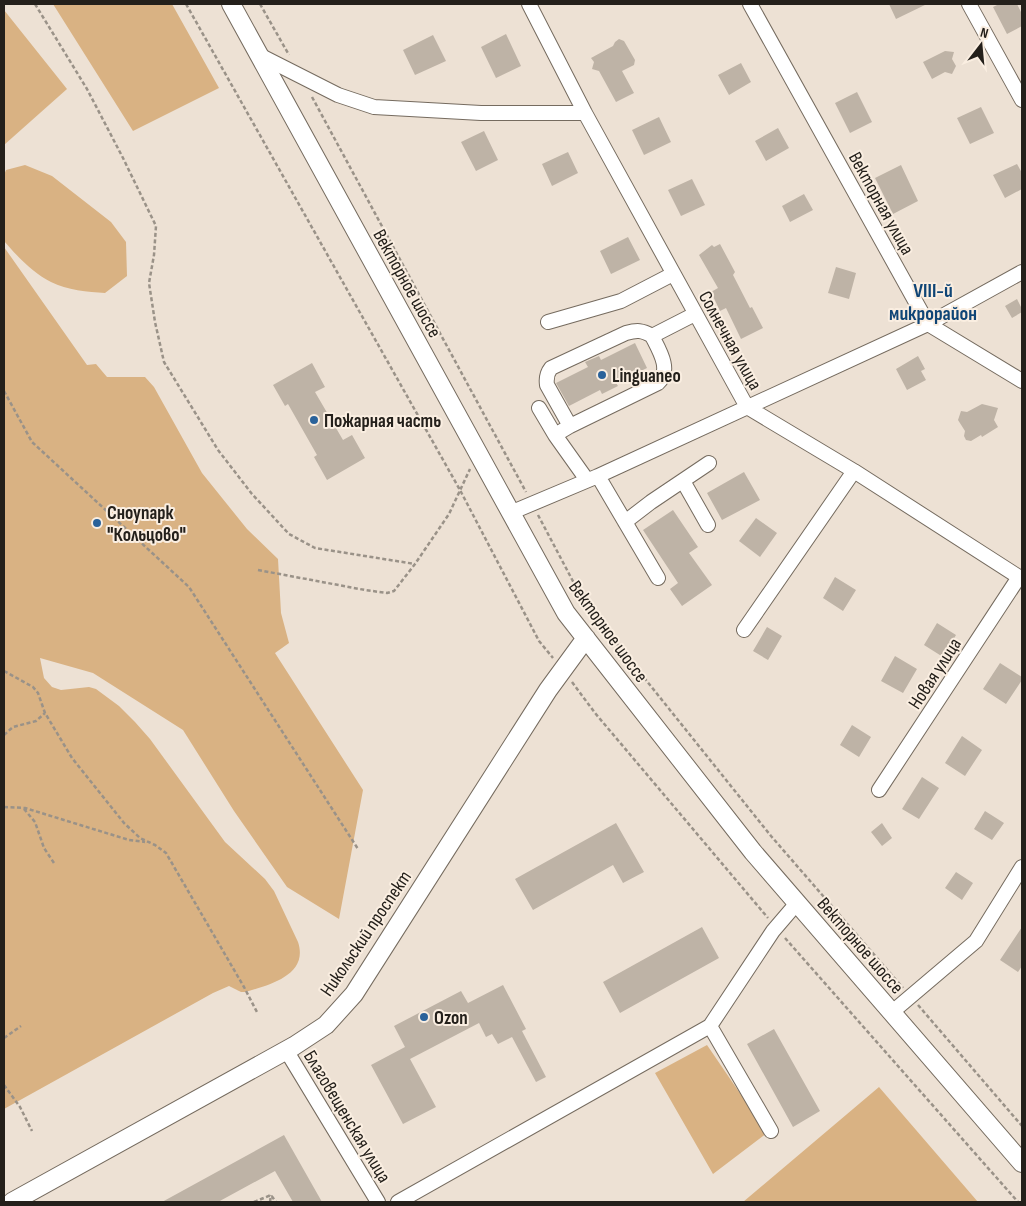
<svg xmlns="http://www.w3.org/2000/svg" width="1026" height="1206" font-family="'Sofia Sans Condensed',sans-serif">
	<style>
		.green { fill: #d9b283 }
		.building { fill: #beb3a6 }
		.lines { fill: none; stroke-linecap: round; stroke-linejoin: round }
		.minor-casing { stroke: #756b5f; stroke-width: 16 }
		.major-casing { stroke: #756b5f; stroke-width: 20 }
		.path { stroke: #9a9288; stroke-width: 2.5; stroke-dasharray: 4 2.5; stroke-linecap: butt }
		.minor { stroke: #fff; stroke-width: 14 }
		.major { stroke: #fff; stroke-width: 18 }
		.poi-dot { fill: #2a629a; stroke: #faeee1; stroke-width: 2 }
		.labels { text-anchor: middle; stroke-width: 4; stroke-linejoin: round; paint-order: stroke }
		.street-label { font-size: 19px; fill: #24201b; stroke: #faeee1 }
		.poi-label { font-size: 19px; font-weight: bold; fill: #24201b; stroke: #faeee1; text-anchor: start }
		.neighbourhood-label { font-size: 20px; font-weight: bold; fill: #0f4576; stroke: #faeee1 }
	</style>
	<rect width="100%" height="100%" fill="#ede1d4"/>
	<path class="green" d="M53 4H172L219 88 133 131Z
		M4 10 67 89 4 145Z
		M25 165 52 176 111 222 126 242 127 276 105 293C88 292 67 290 51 282 34 274 16 255 4 241V175L6 170Z
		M4 247 87 365 96 364 107 377H145L154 387 202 473 247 529 278 559 281 613 289 643 275 653 363 790 339 919 287 887 234 811 183 730 93 673 40 658 44 678 52 687 61 690 89 687 96 689 119 706 135 722 150 739 225 842 265 879 274 891 298 942C309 975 269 985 245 992H241L229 986 213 993 4 1109Z
		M707 1045 767 1133 713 1174 655 1073Z
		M879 1087 978 1202H743Z"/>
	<path class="building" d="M889 4H927L896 19Z
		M999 4H1017L1022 14V26L1007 34 993 7Z
		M506 34 521 66 496 78 481 47Z
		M433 35 446 61 415 75 403 50Z
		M619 39 624 41 635 60 634 65 622 71 634 93 616 102 599 71 592 69 594 62 591 58 613 46 615 42Z
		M945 51 954 52 952 59 956 66 952 74 945 72 932 79 923 62Z
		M741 63 751 82 729 95 718 75Z
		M857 92 872 122 850 133 835 103Z
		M981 107 994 133 970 144 957 118Z
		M659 117 671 142 644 155 632 130Z
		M778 128 789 148 766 161 755 141Z
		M484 131 498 160 476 171 461 142Z
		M568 152 578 173 552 186 542 164Z
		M1017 164 1022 173V189L1005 198 993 175Z
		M901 165 918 201 893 214 875 178Z
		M692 179 705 205 681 216 668 190Z
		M804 194 813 210 790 222 782 206Z
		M628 237 640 260 611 274 600 251Z
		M720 244 735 272 733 275 750 308 752 307 763 328 741 339 726 308 720 311 711 292 718 288 699 255 712 245 714 247Z
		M836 267 856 273 849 299 828 293Z
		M1017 299 1022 309V312L1012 318 1005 306Z
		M635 343 647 368 616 383 618 386 602 394 600 390 569 406 556 383 588 367 585 362 599 356 601 360Z
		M918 356 925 369 921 371 926 380 907 390 896 369Z
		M312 363 325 387 315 392 343 440 352 435 365 458 327 480 314 457 317 455 288 404 285 406 273 385Z
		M982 404 998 408 994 420 998 427 982 437 981 435 971 441 966 440 964 436 965 431 958 420 961 411 967 412Z
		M744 472 760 500 722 520 707 493Z
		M673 510 698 547 689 553 712 585 682 606 670 589 678 583 643 530Z
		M756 518 777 533 760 557 739 541Z
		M835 577 856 590 843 611 823 598Z
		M937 623 956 635 943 657 924 645Z
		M767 627 782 636 768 660 753 651Z
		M895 656 917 669 903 693 881 681Z
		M1000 663 1022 677V680L1006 704 983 689Z
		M852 725 871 737 859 757 840 745Z
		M962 736 982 750 965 776 945 763Z
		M922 777 939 788 919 819 902 809Z
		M985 811 1004 823 992 840 974 829Z
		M616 823 644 872 623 883 613 865 533 910 515 879Z
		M882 823 892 838 882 846 871 832Z
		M956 872 973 883 962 900 945 888Z
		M702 927 719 958 620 1013 603 982Z
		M1022 927V966L1018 972 1000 960Z
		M503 985 526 1029 522 1031 546 1077 536 1082 512 1037 498 1044 492 1034 486 1037 479 1023 410 1059 436 1107 403 1124 371 1065 405 1047 394 1026 461 991 468 1003Z
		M774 1029 820 1111 793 1127 747 1044Z
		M284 1135 322 1202H293L275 1171 218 1202H162Z"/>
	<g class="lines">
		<defs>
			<path id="minor" d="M529 4 585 113 747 407 854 471 1022 579
				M750 4 928 324 1022 381
				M969 4 1022 100
				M261 56 338 95 374 107 481 113H585
				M548 322 621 301 673 274
				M652 336C659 350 672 370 658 383L570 426 547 385C546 378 547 373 551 368L626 333C637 330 642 330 652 336L695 314
				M539 408 555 435
				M570 426 555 435 587 480
				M598 476 658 578
				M683 481 708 525
				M510 513 598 476 928 324 1022 272
				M625 522 651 502 709 463
				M744 630 854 471
				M879 790 1019 577
				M891 1013 976 941 1022 867
				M710 1026 771 1131
				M286 1050 378 1202
				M398 1202 710 1026 773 931 797 903"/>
			<path id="major" d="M231 4 566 613 753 852 1022 1163
				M12 1202 294 1046 326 1025 354 994 548 690 586 638"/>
		</defs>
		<use href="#minor" class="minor-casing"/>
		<use href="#major" class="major-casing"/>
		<path class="path" d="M35 4 87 89 123 158 156 226 154 255 149 283 155 322 164 362 218 450 252 494 289 534 315 548 415 564
			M186 4 460 490 539 641 553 658
			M260 4 289 55
			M312 97 526 492
			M4 391 32 442 189 587 358 849
			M538 515 585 604 771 836 903 988
			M258 570 365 590 387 593 394 591 415 564 449 514 470 469
			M4 671 33 687 38 693 45 713 72 758 124 823 140 838 155 845 166 853 244 987 258 1014
			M572 682 595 713 768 918
			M4 735 13 727 36 721 45 713
			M4 807 25 808 129 840 145 842
			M24 809 35 822 44 848 54 863
			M785 938 1018 1202
			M918 1005 1022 1126
			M4 1038 21 1026
			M4 1085 20 1107 32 1131
			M254 1202 271 1195 276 1202
			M270 1202 271 1195"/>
		<use href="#minor" class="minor"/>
		<use href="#major" class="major"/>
	</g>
	<g class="poi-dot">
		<circle cx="602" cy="375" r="5"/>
		<circle cx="314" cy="420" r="5"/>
		<circle cx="97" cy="523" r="5"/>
		<circle cx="424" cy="1017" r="5"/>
	</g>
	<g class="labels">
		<g class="street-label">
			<text transform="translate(882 203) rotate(61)" y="7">Векторная улица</text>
			<text transform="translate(408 283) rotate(61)" y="7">Векторное шоссе</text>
			<text transform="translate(731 340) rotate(61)" y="7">Солнечная улица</text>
			<text transform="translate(609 631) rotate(54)" y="7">Векторное шоссе</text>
			<text transform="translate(934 673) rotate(-57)" y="7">Новая улица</text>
			<text transform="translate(365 933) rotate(-56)" y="7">Никольский проспект</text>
			<text transform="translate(861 945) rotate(49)" y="7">Векторное шоссе</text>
			<text transform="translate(348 1116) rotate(59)" y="7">Благовещенская улица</text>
		</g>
		<g class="poi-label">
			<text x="612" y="382">Linguaneo</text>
			<text x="324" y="427">Пожарная часть</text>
			<text x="107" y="519">Сноупарк<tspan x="107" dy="22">"Кольцово"</tspan></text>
			<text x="434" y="1024">Ozon</text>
		</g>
		<g class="neighbourhood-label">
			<text x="933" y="297">VIII-й<tspan x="933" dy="23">микрорайон</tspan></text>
		</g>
	</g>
	<rect width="1026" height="1206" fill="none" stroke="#24201b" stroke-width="10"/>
	<g transform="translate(981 45) rotate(16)" stroke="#faeee1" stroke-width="4" paint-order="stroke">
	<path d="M0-4L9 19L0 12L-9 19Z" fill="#24201b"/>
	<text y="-8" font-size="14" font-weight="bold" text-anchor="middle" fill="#24201b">N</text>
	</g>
</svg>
